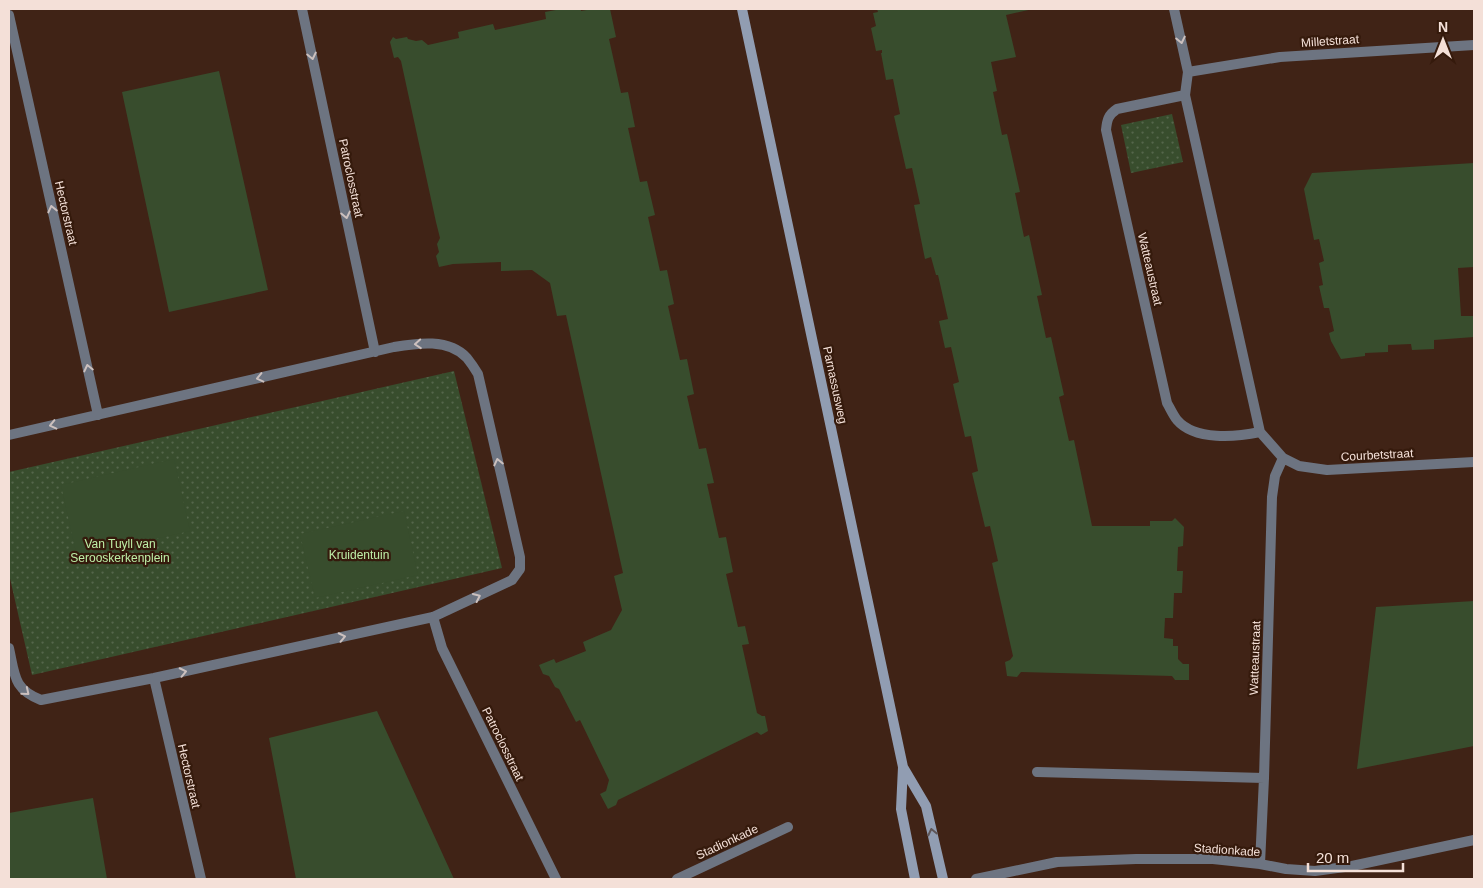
<svg xmlns="http://www.w3.org/2000/svg" width="1483" height="888" font-family="Helvetica,sans-serif">
	<style>
		.park { fill: url(#park-dots) }
		.garden { fill: #384d2d }
		.lines { fill: none; stroke-linecap: round; stroke-linejoin: round }
		.minor { stroke: #6d7481; stroke-width: 10 }
		.secondary { stroke: #919db2; stroke-width: 10 }
		.oneway { stroke: #ccc0be }
		.oneway2 { stroke: #5e5557 }
		.labels { text-anchor: middle; stroke-width: 4.5; stroke-linejoin: round; paint-order: stroke }
		.street-label { font-size: 12px; fill: #f4e0d8; stroke: #351a0c }
		.park-label { font-size: 12px; fill: #beefa7; stroke: #351a0c }
	</style>
	<defs>
		<pattern id="park-dots" width="8" height="8" patternUnits="userSpaceOnUse" patternTransform="scale(1.25)"><rect width="8" height="8" fill="#384d2d"/><path d="M2 2h.1M6 6h.1" fill="none" stroke="#55664b" stroke-width="1.8" stroke-linecap="round"/></pattern>
	</defs>
	<rect width="100%" height="100%" fill="#402316"/>
	<path class="park" d="M1172 114 1183 162 1131 173 1121 125Z
		M454 371 502 568 32 675 9 574V472Z"/>
	<path class="garden" d="M561 9H581V11L592 9H610L616 37 609 39 621 93 628 92 635 127 628 128 640 182 647 181 655 215 648 217 660 271 667 270 674 304 668 306 680 360 687 359 694 394 687 396 699 449 706 448 714 483 707 484 719 538 726 537 733 572 726 574 738 627 745 626 749 644 742 645 757 713 762 716H765L768 731 761 735 757 732 618 800 616 805 608 809 600 794 606 791 609 780 580 720 576 722 559 689 555 687 549 676 543 674 539 665 554 659 556 663 586 651 583 642 611 630 622 610 614 576 623 573 566 315 557 316 550 283 532 270 501 271V262L453 264 439 267 436 256 439 252 437 244 440 238 436 222 401 61 398 57 394 58 390 42 393 37 396 39 407 37 408 39 416 41 422 40 428 45 459 38 458 32 493 24 495 30 546 19 545 12Z
		M877 9H1033L1006 15 1016 57 991 62 997 91 993 92 1002 135 1007 134 1020 192 1015 193 1024 237 1029 235 1042 295 1037 296 1046 338 1051 337 1064 395 1059 397 1069 441 1074 440 1092 526H1150V521H1172L1175 518 1184 527 1183 546 1178 547 1177 571H1183L1182 593H1174L1173 618H1165L1164 638 1173 639V646H1178V659L1183 664H1189V680H1175L1172 676 1021 672 1017 677 1007 676 1005 662 1010 660 1013 656 992 563 998 561 990 526 985 527 972 473 978 471 971 436 965 437 953 384 959 382 951 347 945 348 939 321 948 319 938 275H936L931 257 925 259 914 205 920 204 912 168 906 169 894 116 900 114 893 79 886 80 881 53H882V50L876 51 871 28 876 26 873 13 878 12Z
		M219 71 268 290 169 312 122 92Z
		M1474 163V267L1458 268 1461 316H1474V337L1434 340V349L1412 350 1411 344 1388 345V352L1365 353V356L1341 359 1331 341 1329 333 1334 331 1329 308H1324L1319 286 1323 285 1319 263 1324 261 1319 239 1314 240 1304 189 1312 173Z
		M174 459 190 531 77 557 61 485Z
		M404 511 418 575 315 598 300 534Z
		M1474 601V746L1357 769 1376 607Z
		M377 711 454 879H296L269 738Z
		M93 798 107 879H9V813Z"/>
	<g class="lines">
		<path class="minor" d="M302 9 375 352
			M1174 9 1188 72 1185 95 1260 432 1283 458 1275 476 1272 497 1264 778 1260 864
			M9 15 98 415
			M1188 72 1280 57 1474 45
			M1185 95 1117 109C1108 115 1107 120 1106 130L1167 403C1170 408 1173 415 1177 420 1195 441 1236 437 1260 432
			M9 435 394 347C417 343 449 338 467 358 471 363 475 369 478 374L520 557V569L512 580 433 617 154 678 41 700C13 689 15 675 9 648
			M1283 458 1299 466 1327 470 1474 462
			M433 617 442 648 556 879
			M154 678 201 879
			M1037 772 1264 778
			M677 879 788 827
			M976 879 1057 862 1136 859H1213L1260 864 1286 869 1315 871 1352 866 1474 840"/>
		<path class="secondary" d="M742 9 903 767 901 809 915 879
			M903 767 926 806 943 879"/>
	</g>
	<defs><path id="oneway-chevron" d="M-2-3.5L2.5 0L-2 3.5" fill="none" stroke-width="1.6" stroke-linecap="round" stroke-linejoin="round" transform="scale(1.25)"/></defs>
	<g class="oneway">
		<use href="#oneway-chevron" transform="translate(1181 40) rotate(78)"/>
		<use href="#oneway-chevron" transform="translate(312 56) rotate(78)"/>
		<use href="#oneway-chevron" transform="translate(52 209) rotate(-103)"/>
		<use href="#oneway-chevron" transform="translate(346 215) rotate(78)"/>
		<use href="#oneway-chevron" transform="translate(418 344) rotate(176)"/>
		<use href="#oneway-chevron" transform="translate(88 368) rotate(-103)"/>
		<use href="#oneway-chevron" transform="translate(260 378) rotate(167)"/>
		<use href="#oneway-chevron" transform="translate(53 425) rotate(167)"/>
		<use href="#oneway-chevron" transform="translate(498 462) rotate(-103)"/>
		<use href="#oneway-chevron" transform="translate(477 597) rotate(-25)"/>
		<use href="#oneway-chevron" transform="translate(342 637) rotate(-12)"/>
		<use href="#oneway-chevron" transform="translate(183 672) rotate(-12)"/>
		<use href="#oneway-chevron" transform="translate(26 692) rotate(39)"/>
	</g>
	<use class="oneway2" href="#oneway-chevron" transform="translate(932 832) rotate(-103)"/>
	<g class="labels">
		<g class="street-label">
			<text transform="translate(1330 41) rotate(-4)" y="4">Milletstraat</text>
			<text transform="translate(351 178) rotate(78)" y="4">Patroclosstraat</text>
			<text transform="translate(66 213) rotate(77)" y="4">Hectorstraat</text>
			<text transform="translate(1150 269) rotate(77)" y="4">Watteaustraat</text>
			<text transform="translate(835 385) rotate(78)" y="4">Parnassusweg</text>
			<text transform="translate(1377 455) rotate(-3)" y="4">Courbetstraat</text>
			<text transform="translate(1255 658) rotate(-88)" y="4">Watteaustraat</text>
			<text transform="translate(503 744) rotate(64)" y="4">Patroclosstraat</text>
			<text transform="translate(189 776) rotate(77)" y="4">Hectorstraat</text>
			<text transform="translate(727 842) rotate(-25)" y="4">Stadionkade</text>
			<text transform="translate(1227 850) rotate(4)" y="4">Stadionkade</text>
		</g>
		<g class="park-label">
			<text x="120" y="548">Van Tuyll van<tspan x="120" dy="14">Serooskerkenplein</tspan></text>
			<text x="359" y="559">Kruidentuin</text>
		</g>
	</g>
	<rect width="1483" height="888" fill="none" stroke="#f4e0d8" stroke-width="20"/>
	<g transform="translate(1443 40)" stroke="#351a0c" stroke-width="4" paint-order="stroke">
	<path d="M0-4L9 19L0 12L-9 19Z" fill="#f4e0d8"/>
	<text y="-8" font-size="14" font-weight="bold" text-anchor="middle" fill="#f4e0d8">N</text>
	</g>
	<path d="M1308 863v8h95v-8" fill="none" stroke="#f4e0d8" stroke-width="2.5"/>
	<text x="1316" y="863" font-size="15" fill="#f4e0d8" stroke="#351a0c" stroke-width="4" paint-order="stroke">20 m</text>
</svg>
